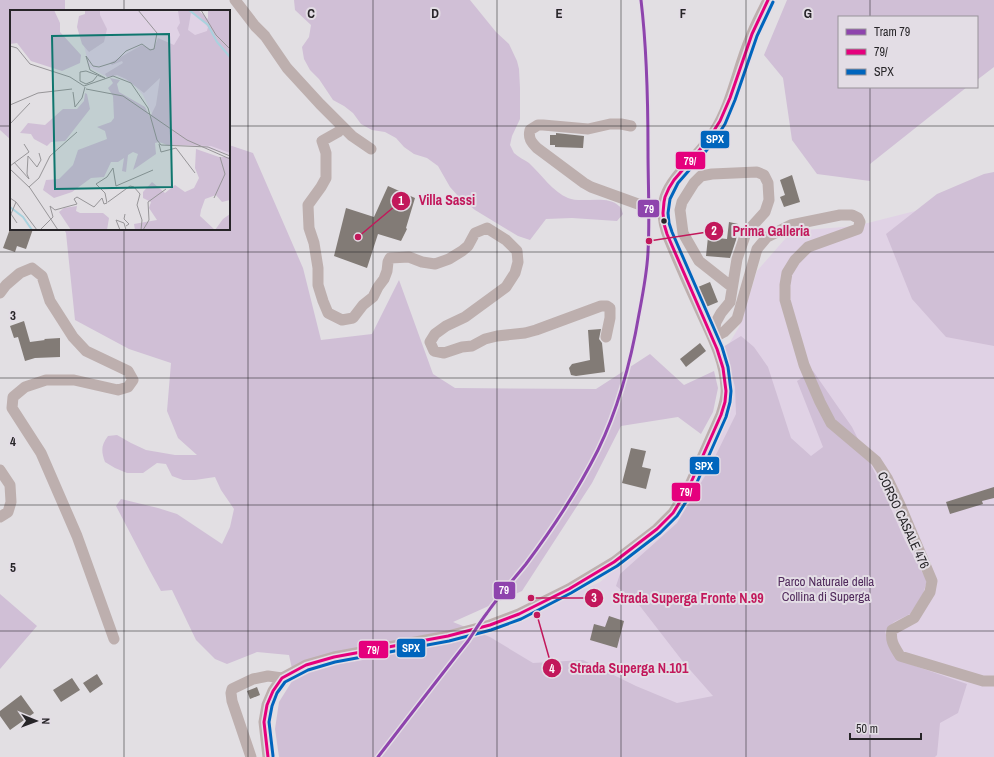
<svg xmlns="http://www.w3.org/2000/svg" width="994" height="757" font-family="'Archivo Narrow',sans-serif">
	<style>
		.green { fill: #e0d2e5 }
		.forest { fill: #d0bfd6 }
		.building { fill: #827b76 }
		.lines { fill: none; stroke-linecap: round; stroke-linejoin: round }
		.minor { stroke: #bdafae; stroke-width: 11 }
		.bus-1-casing { stroke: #e3dde5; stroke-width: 6 }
		.bus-2-casing { stroke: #e3dde5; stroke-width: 6 }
		.bus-1 { stroke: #e5007d; stroke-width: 3 }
		.bus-2 { stroke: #0065bd; stroke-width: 3 }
		.tram-1-casing { stroke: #e3dde5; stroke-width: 6 }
		.tram-1 { stroke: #8e44ad; stroke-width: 3 }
		.grid { fill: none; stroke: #272528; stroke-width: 1; stroke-opacity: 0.55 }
		.bus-dot { fill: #272528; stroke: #e3dde5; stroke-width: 1.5 }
		.labels { text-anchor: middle; stroke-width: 4; stroke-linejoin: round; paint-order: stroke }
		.street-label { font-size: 13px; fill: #272528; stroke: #e3dde5 }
		.park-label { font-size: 13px; fill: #512b5d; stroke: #e3dde5 }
		.inset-river { fill: none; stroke: #a9d2de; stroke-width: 2 }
		.inset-road { fill: none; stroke: #979598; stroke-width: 1 }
		.view { fill: #0f766e; fill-opacity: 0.15; stroke: #0f766e; stroke-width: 2 }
		.inset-edge { fill: none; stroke: #272528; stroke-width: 2 }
		.grid-label { font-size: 13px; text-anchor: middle; font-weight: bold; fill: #272528; stroke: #e3dde5; stroke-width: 4; stroke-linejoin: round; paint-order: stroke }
		.leader { fill: none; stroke: #c2185b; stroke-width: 1.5 }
		.callout-dot { fill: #c2185b; stroke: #e3dde5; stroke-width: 1.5 }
		.mark-label { font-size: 12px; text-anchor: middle; font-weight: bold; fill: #fff }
		.callout-label { font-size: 14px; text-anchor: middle; font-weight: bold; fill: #c2185b; stroke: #e3dde5; stroke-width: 4; stroke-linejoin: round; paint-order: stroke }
		.line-badge { stroke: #e3dde5; stroke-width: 1.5 }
		.badge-label { font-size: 11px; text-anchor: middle; font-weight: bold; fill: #fff }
	</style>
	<rect width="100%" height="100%" fill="#e2dfe3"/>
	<path class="green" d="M994 191V757H380L480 635 600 582 654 536 678 510 729 413 724 352 739 327 757 271 792 231 856 226Z"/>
	<path class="forest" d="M0 0H65V11H11V140L0 130Z
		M294 0H470L496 32 509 44 517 61 519 69 520 88V119L512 136 510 145C511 147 513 151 514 153 518 157 525 160 529 163 541 174 553 192 568 198 582 204 607 194 619 206 621 207 622 211 623 214L617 221 572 218 546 219 530 240 518 236 475 210 458 196 450 187 438 166 427 158 414 154 404 147 396 138 385 132 372 130 361 124 353 113 344 106 333 100 319 79 310 70 304 59 302 47 309 37 311 25 295 10Z
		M787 0H994V67L977 80V17H839V87H967L870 164V181L817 174 792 140 783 78 764 55Z
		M229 145 253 153 303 268 321 340 372 334 399 280 433 374 455 388 596 389 650 354 684 385 714 371 718 388 713 412 701 434 678 417 621 426 592 483 522 591 453 622 490 637 533 663 583 660 636 686 677 703 713 696 684 663 636 601 616 586 620 574 677 523 708 471 736 414 735 387 730 368 723 347 741 336 754 347 768 367 791 438 811 456 823 447 797 381 813 371 852 427 880 483 905 541 927 581 923 594 910 614 894 622 885 631 890 649 898 660 967 684 958 713 940 723 937 755 935 757H279L275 729 279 702 294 678 289 655 257 652 227 664 215 659 196 640 172 590 161 591 150 571 116 506 121 499 158 508 177 514 222 544 230 527 234 509 221 490 215 477 195 480H183L172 476 166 464 157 463 143 473H127L115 468 105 462C101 451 101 445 108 436L117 435 131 443 146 450 175 455H197L178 438 167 411 171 363 129 349 75 320 66 233 64 229H229Z
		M994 172V346L946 337 912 299 886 234 937 194 984 174Z
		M0 594 37 626 0 669Z"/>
	<path class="building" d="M556 133 584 136 583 148 555 147V145H550V135H556Z
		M792 175 800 202 784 207 780 197 785 195 780 180Z
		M388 186 415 198 406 228 407 229 401 241 378 234 367 268 334 256 346 208 374 217Z
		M729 222 738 224 736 240 730 258 706 256 708 237 727 239Z
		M10 229H33L26 249 17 246 15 252 3 248Z
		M710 282 718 302 706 307 698 287Z
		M24 321 30 342 45 340 44 339 60 338V357L35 358 25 361 18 337 14 338 10 326Z
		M601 329 599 339 602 343 605 372 576 376 571 375 569 368 572 364 590 360 588 330Z
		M700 343 706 351 686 367 680 359Z
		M631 448 646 451 642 467 651 469 646 489 622 483Z
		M994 487V498L982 501 983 504 950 514 946 502Z
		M609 616 624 621 617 648 590 640 594 624 605 627Z
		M97 674 103 684 90 693 83 683Z
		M72 678 80 690 61 702 53 690Z
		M257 687 260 695 250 699 247 691Z
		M21 695 34 713 10 730 0 716V711Z"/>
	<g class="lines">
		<path class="minor" d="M235 0 255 26 265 36 287 68 320 104 352 136 371 149
			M631 126 621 124H610L588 129 543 125H538L530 130C528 138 531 142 537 148L584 183 591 187 638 204 662 207
			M343 127 338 132 322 141 326 153V178L321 187 308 205 309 228 314 243 318 268V285L323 301 328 313 342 320 353 318 363 305 373 297 378 287 384 279 387 271 388 262 390 258 409 257 422 262 435 264 449 259 462 251 468 246 475 233 487 228 506 240 517 251 518 262 515 273 506 287 465 317 446 326 435 334 430 342 434 351 444 353 462 347 472 346 485 339 497 336 525 333 536 330 601 306H607L610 308V318L606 337
			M0 293 6 285 20 273 32 268 42 276 50 301 73 337 86 351 128 371 133 380 128 387 118 390 74 380H46L25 387 13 397 12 408 41 453 77 536 114 639
			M713 338 724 332 737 319 757 249 767 237 791 225 840 215H852L858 218 860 222 858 229 808 247 795 260 787 273 785 285V300L804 365 820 402 831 423 876 461 887 478 900 505 932 581 930 592 914 618 892 630C890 641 894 646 900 656L983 681H994
			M713 338 716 322 721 313 730 302 737 259 746 233 765 212 769 200 768 183 764 175 757 172 712 174 701 176 694 183 682 202 680 210 683 233 699 261 732 287
			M0 470 10 485 11 502 8 512 0 517
			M251 757 232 701 231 693 232 689 253 679 268 676 282 678
			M268 757 264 722 267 705 273 691 282 678 306 665 334 657 448 636 490 625 519 614 569 589 614 562 657 529 673 513 678 505 689 487 721 415C724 406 727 397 726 388 725 361 712 336 701 312 690 288 679 263 669 239 664 226 660 211 665 197 673 173 701 155 714 132 732 104 737 70 750 39 755 25 762 13 768 0"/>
		<defs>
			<path id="bus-1" d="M268 757 264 722 267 705 273 691 282 678 306 665 334 657 448 636 490 625 519 614 569 589 614 562 657 529 673 513 689 487 721 415 725 402 726 391 723 368 717 349 667 234 664 224 663 213 664 202 665 197 669 188 674 180 708 140 720 121 730 98 752 34 768 0"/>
			<path id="bus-2" d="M273 756 269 722 272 706 277 693 285 682 308 670 335 662 449 641 491 630 521 619 571 593 617 566 660 533 677 516 694 489 726 417 730 402 731 391 728 367 722 347 672 232 669 223 668 213 670 199 678 183 712 144 725 124 735 100 757 36 773 2"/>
		</defs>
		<use href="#bus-1" class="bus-1-casing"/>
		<use href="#bus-2" class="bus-2-casing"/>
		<use href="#bus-1" class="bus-1"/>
		<use href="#bus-2" class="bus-2"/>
		<defs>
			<path id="tram-1" d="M378 757C408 718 438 679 468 641 474 632 480 622 487 613 499 596 513 580 526 564 553 528 578 490 598 450 619 407 631 361 639 314 643 293 647 273 648 252 650 218 648 185 648 151 648 101 647 50 641 0"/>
		</defs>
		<use href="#tram-1" class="tram-1-casing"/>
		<use href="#tram-1" class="tram-1"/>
	</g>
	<path class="grid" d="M124 0V11M248 0V757M373 0V757M497 0V757M621 0V757M746 0V757M870 0V17M870 87V757M0 126H11M229 126H994M124 229V757M0 252H994M0 378H994M0 505H994M0 631H994"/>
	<circle class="bus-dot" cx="664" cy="221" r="3.5"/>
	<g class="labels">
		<g class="street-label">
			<text transform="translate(904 520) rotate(65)" y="5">CORSO CASALE 476</text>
		</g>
		<g class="park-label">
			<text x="826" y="586">Parco Naturale della<tspan x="826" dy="15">Collina di Superga</tspan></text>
		</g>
	</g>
	<g transform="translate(10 10)">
		<rect width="220" height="220" fill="#e2dfe3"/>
		<path d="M79 0 188 2 220 45V145L193 137 142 104 133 85 122 73 107 66 97 67 79 57 69 14Z" fill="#e0d2e5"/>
		<path d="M0 0H44L50 13V22L71 45 70 53 52 61 21 51 7 33 0 34ZM75 0H90V5L97 19 94 32 79 42 72 34 67 17 69 6 75 4ZM165 0H188L198 9V0H220V143L201 136 157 135 149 132 145 133 146 144 123 160 128 144 123 142 118 145 116 162 112 161 114 148 108 152H101L94 167 81 168 62 182 44 188 33 180 36 170 49 169 63 155 68 140 97 129 95 121 87 117 101 112 104 108 103 86 98 78 103 73 100 68 110 70 107 74 109 82 135 97 140 107 146 95 150 68 134 83 116 69 107 65 97 67 95 64 113 53 112 51 102 55 100 53 132 35 143 40 148 28 164 35 170 25 167 18 170 13 168 1ZM181 3 190 7 198 17 197 21 185 25 178 20ZM75 83 77 84 80 99 55 131 41 132 37 136 24 129 21 124 10 123 18 113 35 115 53 99H67L74 91ZM186 139 209 147H220V190L212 192 206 185 195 189 191 200 190 206 205 220H125L124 214 147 210 139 198 141 192 133 188V182L142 172 155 183 165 175 175 182 184 178 189 168 185 158ZM67 196 66 201 70 203H93L99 208 97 220H61L49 202 54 198ZM220 204V220H205L213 209Z" fill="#d0bfd6" fill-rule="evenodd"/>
		<path class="inset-river" d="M179 0 198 15 207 32 220 47M0 197 13 207 22 220"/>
		<path class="inset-road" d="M191 0 206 25 220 39M0 36 7 38 20 54 60 67 74 76 103 66 121 73 138 98 147 130 151 135 198 137 220 146M87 66 83 71 76 74 70 71V62L76 61 95 68M95 68 80 60 76 46 83 56 89 57 105 52 116 41 132 34 140 40 144 39 147 23 128 0M76 79 113 86 177 130 220 149M63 82 65 97 72 88 75 77M0 95 28 83 62 79M0 114 20 93M149 134 151 142 166 138 185 163M4 152 19 169 17 164 18 146 27 157 31 150 29 143M0 156 19 142 14 134M0 159 20 178 48 220M19 177 29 168 40 146 67 122M0 188 6 192 27 220M204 188 215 164 210 147M6 192 1 204 7 213M98 192 120 176 124 177 130 184 127 195 132 210 131 220M115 204 114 209 119 214 116 216M30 220 43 207 40 196 45 200 67 194 64 189 67 187 84 197 92 188 94 194 97 193 95 183 86 174 97 167 103 158 106 176 143 160M110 220 106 210 114 213 116 220M133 220 139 210 138 192 156 179"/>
		<path class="view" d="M159 24 162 177 45 179 42 26Z"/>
		<rect width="220" height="220" class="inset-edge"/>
	</g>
	<g class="grid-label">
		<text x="311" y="18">C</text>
		<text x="435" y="18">D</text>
		<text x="559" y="18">E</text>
		<text x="683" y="18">F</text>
		<text x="808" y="18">G</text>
		<text x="13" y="320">3</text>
		<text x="13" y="446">4</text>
		<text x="13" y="572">5</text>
	</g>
	<path class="leader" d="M358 237L401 201M649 241L714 231M531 598L594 598M537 615L552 668"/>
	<g class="callout-dot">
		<circle cx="358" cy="237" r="4"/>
		<circle cx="649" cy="241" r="4"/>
		<circle cx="531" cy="598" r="4"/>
		<circle cx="537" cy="615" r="4"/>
		<circle cx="401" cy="201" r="10"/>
		<circle cx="714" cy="231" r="10"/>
		<circle cx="594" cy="598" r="10"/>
		<circle cx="552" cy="668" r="10"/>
	</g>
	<g class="mark-label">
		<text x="401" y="205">1</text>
		<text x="714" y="235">2</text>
		<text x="594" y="602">3</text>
		<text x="552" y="673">4</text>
	</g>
	<g class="callout-label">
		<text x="447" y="205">Villa Sassi</text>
		<text x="771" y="236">Prima Galleria</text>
		<text x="688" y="603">Strada Superga Fronte N.99</text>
		<text x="629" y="673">Strada Superga N.101</text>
	</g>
	<g class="line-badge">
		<rect x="700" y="130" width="30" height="19" rx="4" fill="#0065bd"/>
		<rect x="675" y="151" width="31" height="19" rx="4" fill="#e5007d"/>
		<rect x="637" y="199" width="23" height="19" rx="4" fill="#8e44ad"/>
		<rect x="689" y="456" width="31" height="19" rx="4" fill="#0065bd"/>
		<rect x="671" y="482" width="30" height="20" rx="4" fill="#e5007d"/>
		<rect x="493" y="581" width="23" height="19" rx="4" fill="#8e44ad"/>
		<rect x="396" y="638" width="30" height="20" rx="4" fill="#0065bd"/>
		<rect x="358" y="640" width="31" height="19" rx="4" fill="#e5007d"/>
	</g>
	<g class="badge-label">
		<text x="715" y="143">SPX</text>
		<text x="690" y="165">79/</text>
		<text x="649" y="213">79</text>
		<text x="704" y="470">SPX</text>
		<text x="686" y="496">79/</text>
		<text x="504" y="594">79</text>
		<text x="411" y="652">SPX</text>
		<text x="373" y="654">79/</text>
	</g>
	<rect x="838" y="16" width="140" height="72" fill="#e3dde5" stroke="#989399"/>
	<rect x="846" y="29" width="20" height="6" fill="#8e44ad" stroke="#989399"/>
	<text x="874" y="36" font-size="12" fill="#272528">Tram 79</text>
	<rect x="846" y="49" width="20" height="6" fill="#e5007d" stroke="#989399"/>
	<text x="874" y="56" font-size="12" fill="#272528">79/</text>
	<rect x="846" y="69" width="20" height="6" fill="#0065bd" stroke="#989399"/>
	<text x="874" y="76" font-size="12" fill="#272528">SPX</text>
	<g transform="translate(36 721) rotate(91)" stroke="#e3dde5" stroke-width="3" paint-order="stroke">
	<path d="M0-3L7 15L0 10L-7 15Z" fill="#272528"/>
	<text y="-6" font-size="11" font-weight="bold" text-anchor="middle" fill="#272528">N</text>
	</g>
	<path d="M850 733v6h71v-6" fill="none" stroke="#272528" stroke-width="2"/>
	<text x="856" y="733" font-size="12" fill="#272528" stroke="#e3dde5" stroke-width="3" paint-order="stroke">50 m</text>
</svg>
